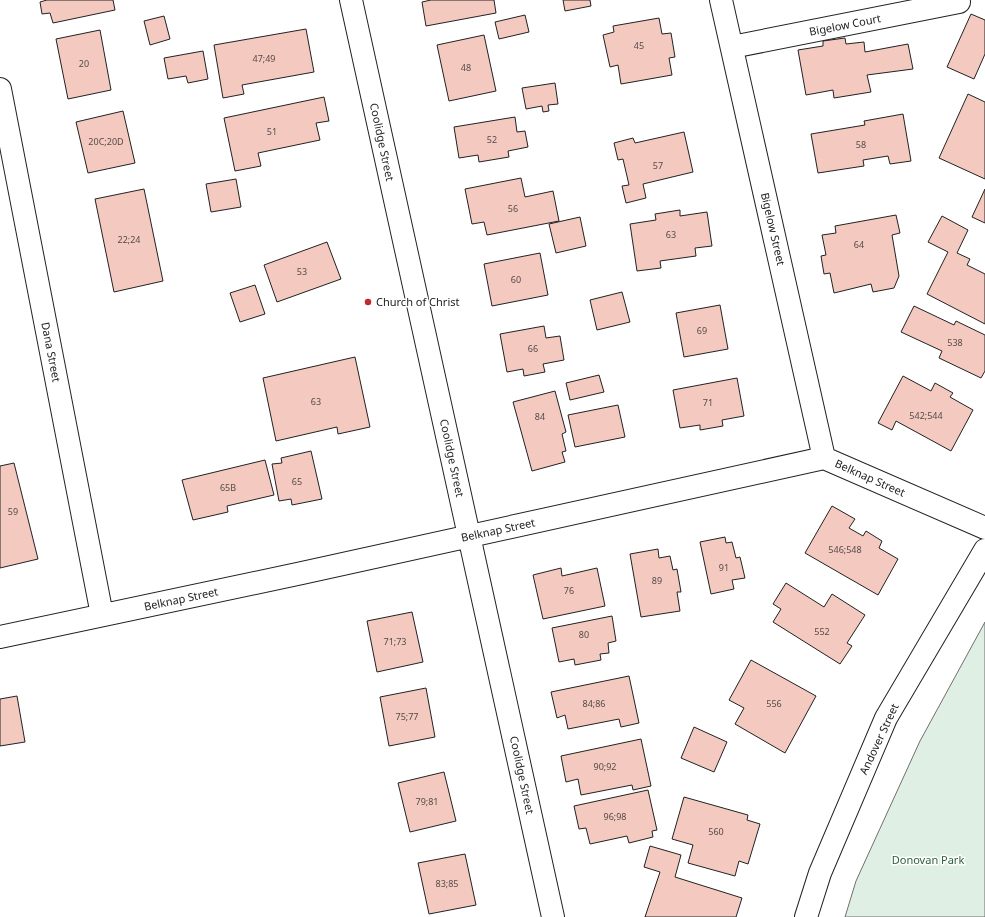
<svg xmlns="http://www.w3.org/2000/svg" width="985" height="917" font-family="'Noto Sans',sans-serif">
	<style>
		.green { fill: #e0efe3; stroke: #6f6f6f }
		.building { fill: #f3c9c0; stroke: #222 }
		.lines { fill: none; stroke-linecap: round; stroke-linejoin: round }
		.minor-casing { stroke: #222; stroke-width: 24 }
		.secondary-casing { stroke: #222; stroke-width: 24 }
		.minor { stroke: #fff; stroke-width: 22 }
		.secondary { stroke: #fff; stroke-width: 22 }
		.poi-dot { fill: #c62828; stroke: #fff; stroke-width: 1.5 }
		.labels { text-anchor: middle; stroke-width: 3; stroke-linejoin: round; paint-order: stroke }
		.number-label { font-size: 9px; fill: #564c4a }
		.street-label { font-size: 11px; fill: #222; stroke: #fff }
		.poi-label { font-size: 11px; fill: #222; stroke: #fff; text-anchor: start }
		.park-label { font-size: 11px; fill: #2f5e38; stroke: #fff }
	</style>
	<rect width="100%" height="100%" fill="#fff"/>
	<path class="green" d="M985 622V917H845L856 881 920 741Z"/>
	<path class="building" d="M47 0H113L115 10 53 23 50 13 42 14 40 2Z
		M431 0H494L496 13 426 26 422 2Z
		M563 0H590L591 6 565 11Z
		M971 14 985 20V54L974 79 947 67Z
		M525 15 529 32 499 39 495 22Z
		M164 16 170 39 150 45 144 21Z
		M659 18 662 34 671 33 675 57 669 58 672 75 621 84 618 65 610 67 603 35 614 32 613 26Z
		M306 29 314 72 242 85 244 94 223 98 214 45Z
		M100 30 111 90 68 99 56 39Z
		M484 35 496 91 449 101 437 45Z
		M845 38 846 44 864 42 865 52 908 44 913 69 867 75 871 92 834 98 833 90 806 95 798 50 823 46V41Z
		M203 51 208 79 188 83 186 76 168 79 164 58Z
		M555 83 558 104 548 105 549 111 543 112 542 106 526 109 522 88Z
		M968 94 985 102V179L939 158Z
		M324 97 329 121 316 123 320 140 258 153 261 166 235 171 224 118Z
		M123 111 135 163 88 173 76 122Z
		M903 114 911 161 890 164 888 156 863 160 864 166 818 173 811 134 865 125 864 121Z
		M515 117 517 132 525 131 528 147 508 151 509 157 479 162 478 155 459 158 454 127Z
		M684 132 693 172 643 184 646 198 626 203 622 186 629 185 623 159 618 160 614 143 633 138 635 143Z
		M521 178 525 197 553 191 559 221 487 235 484 222 472 224 465 189Z
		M236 179 241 207 211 212 206 184Z
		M144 189 163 281 114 292 95 199Z
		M985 189V223L972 217Z
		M680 210V216L707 212 712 246 695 248 696 256 660 261 661 268 637 271 630 224 656 220 655 214Z
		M896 215 900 233 892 235 899 276 894 288 873 292 871 284 834 293 830 273 824 274 821 256 826 255 822 235 836 233 835 226Z
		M942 216 968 230 957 253 970 259 967 265 985 274V324L927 294 948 252 928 242Z
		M580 217 586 246 556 253 549 224Z
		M327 242 341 279 277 302 264 265Z
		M540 253 548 295 492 306 484 264Z
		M255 285 265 314 240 322 230 293Z
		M622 292 630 322 597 330 590 300Z
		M720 305 728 349 684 357 676 313Z
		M914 306 954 325 956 321 985 335V371L981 378 939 358 942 351 901 332Z
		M544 326 546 338 560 336 564 360 543 364 545 372 524 376 523 369 507 372 500 334Z
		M355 357 370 427 338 434 337 427 276 441 263 378Z
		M599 375 604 392 570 400 566 383Z
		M903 376 931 391 935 383 953 393 950 397 973 410 951 451 896 421 892 430 878 423Z
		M737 378 744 416 722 420 723 426 700 430V425L680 428 673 390Z
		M555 391 566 432 562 434 566 451 562 452 565 462 532 471 513 402Z
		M618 405 625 437 575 447 568 415Z
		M311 451 322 499 292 505 291 499 279 501 272 464 282 463 281 458Z
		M265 460 274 495 227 506 228 512 193 520 182 480Z
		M14 463 38 559 0 568V466Z
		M832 506 855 519 849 528 863 536 866 531 882 541 879 548 898 559 878 595 805 553Z
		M725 537 726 543 732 542 736 558 740 557 745 578 732 580 734 589 711 594 700 542Z
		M658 549 659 558 670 556 673 570 677 569 681 592H677L680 611 641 617 630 554Z
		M561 568 562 576 597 568 605 606 543 619 533 575Z
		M786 583 824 607 832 594 865 615 847 643 852 646 840 664 773 622 781 609 773 604Z
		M412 612 423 662 377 672 367 621Z
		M612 616 616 641 608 643 609 653 600 654 601 660 575 665 574 659 559 662 552 628Z
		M751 660 816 696 785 753 735 724 744 708 729 700Z
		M629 676 639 723 621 727 619 719 568 729 565 715 557 718 551 692Z
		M426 688 435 737 389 746 380 697Z
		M17 696 25 742 0 746V699Z
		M694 727 727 742 714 772 681 758Z
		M641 739 651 786 633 790 632 785 581 795 578 779 566 782 561 756Z
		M444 772 456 821 410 832 398 783Z
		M648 790 657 830 652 831 653 837 629 843 627 836 590 844 586 828 579 829 574 806Z
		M684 797 748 815 747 820 760 824 748 864 739 861 735 876 688 863 693 845 672 839Z
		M650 846 681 855 675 877 742 898 736 917H645L660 872 644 867Z
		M465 854 476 905 429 914 418 863Z"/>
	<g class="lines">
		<defs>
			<path id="minor" d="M351 0 553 917
				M721 0 824 458
				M732 47 959 2
				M0 89 102 615
				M0 637 302 573 824 458 985 528"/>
			<path id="secondary" d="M806 917 820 873 886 718 985 550"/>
		</defs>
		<use href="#minor" class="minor-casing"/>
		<use href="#secondary" class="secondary-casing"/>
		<use href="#minor" class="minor"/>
		<use href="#secondary" class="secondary"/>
	</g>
	<circle class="poi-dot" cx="368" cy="302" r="4"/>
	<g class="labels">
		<g class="number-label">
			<text x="639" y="49">45</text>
			<text x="264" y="62">47;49</text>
			<text x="84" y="67">20</text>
			<text x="466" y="71">48</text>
			<text x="272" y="135">51</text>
			<text x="492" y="143">52</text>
			<text x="106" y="145">20C;20D</text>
			<text x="861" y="148">58</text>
			<text x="658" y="169">57</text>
			<text x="513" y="212">56</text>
			<text x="671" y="238">63</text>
			<text x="129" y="243">22;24</text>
			<text x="859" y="248">64</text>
			<text x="302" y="275">53</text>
			<text x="516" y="283">60</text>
			<text x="702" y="334">69</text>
			<text x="955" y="346">538</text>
			<text x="533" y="352">66</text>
			<text x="316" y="405">63</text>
			<text x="708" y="406">71</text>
			<text x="926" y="419">542;544</text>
			<text x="540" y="420">84</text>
			<text x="297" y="485">65</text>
			<text x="228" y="491">65B</text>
			<text x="13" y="515">59</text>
			<text x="845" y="553">546;548</text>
			<text x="724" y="571">91</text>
			<text x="657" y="584">89</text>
			<text x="569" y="594">76</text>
			<text x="822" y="635">552</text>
			<text x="584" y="638">80</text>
			<text x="395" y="645">71;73</text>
			<text x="594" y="707">84;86</text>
			<text x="774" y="707">556</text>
			<text x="407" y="720">75;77</text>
			<text x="605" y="770">90;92</text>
			<text x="427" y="805">79;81</text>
			<text x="615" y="820">96;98</text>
			<text x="716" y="835">560</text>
			<text x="447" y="887">83;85</text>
		</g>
		<g class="street-label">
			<text transform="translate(845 25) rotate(-11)" y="4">Bigelow Court</text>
			<text transform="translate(382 142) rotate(78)" y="4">Coolidge Street</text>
			<text transform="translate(773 229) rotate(77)" y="4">Bigelow Street</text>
			<text transform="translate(51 352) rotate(79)" y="4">Dana Street</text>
			<text transform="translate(452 458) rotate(78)" y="4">Coolidge Street</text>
			<text transform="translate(870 478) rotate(24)" y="4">Belknap Street</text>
			<text transform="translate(498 530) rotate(-12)" y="4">Belknap Street</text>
			<text transform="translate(181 599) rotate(-12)" y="4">Belknap Street</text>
			<text transform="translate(879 739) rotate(-65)" y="4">Andover Street</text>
			<text transform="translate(522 775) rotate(78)" y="4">Coolidge Street</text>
		</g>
		<g class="poi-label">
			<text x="376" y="306">Church of Christ</text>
		</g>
		<g class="park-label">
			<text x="928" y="864">Donovan Park</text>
		</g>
	</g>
</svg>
